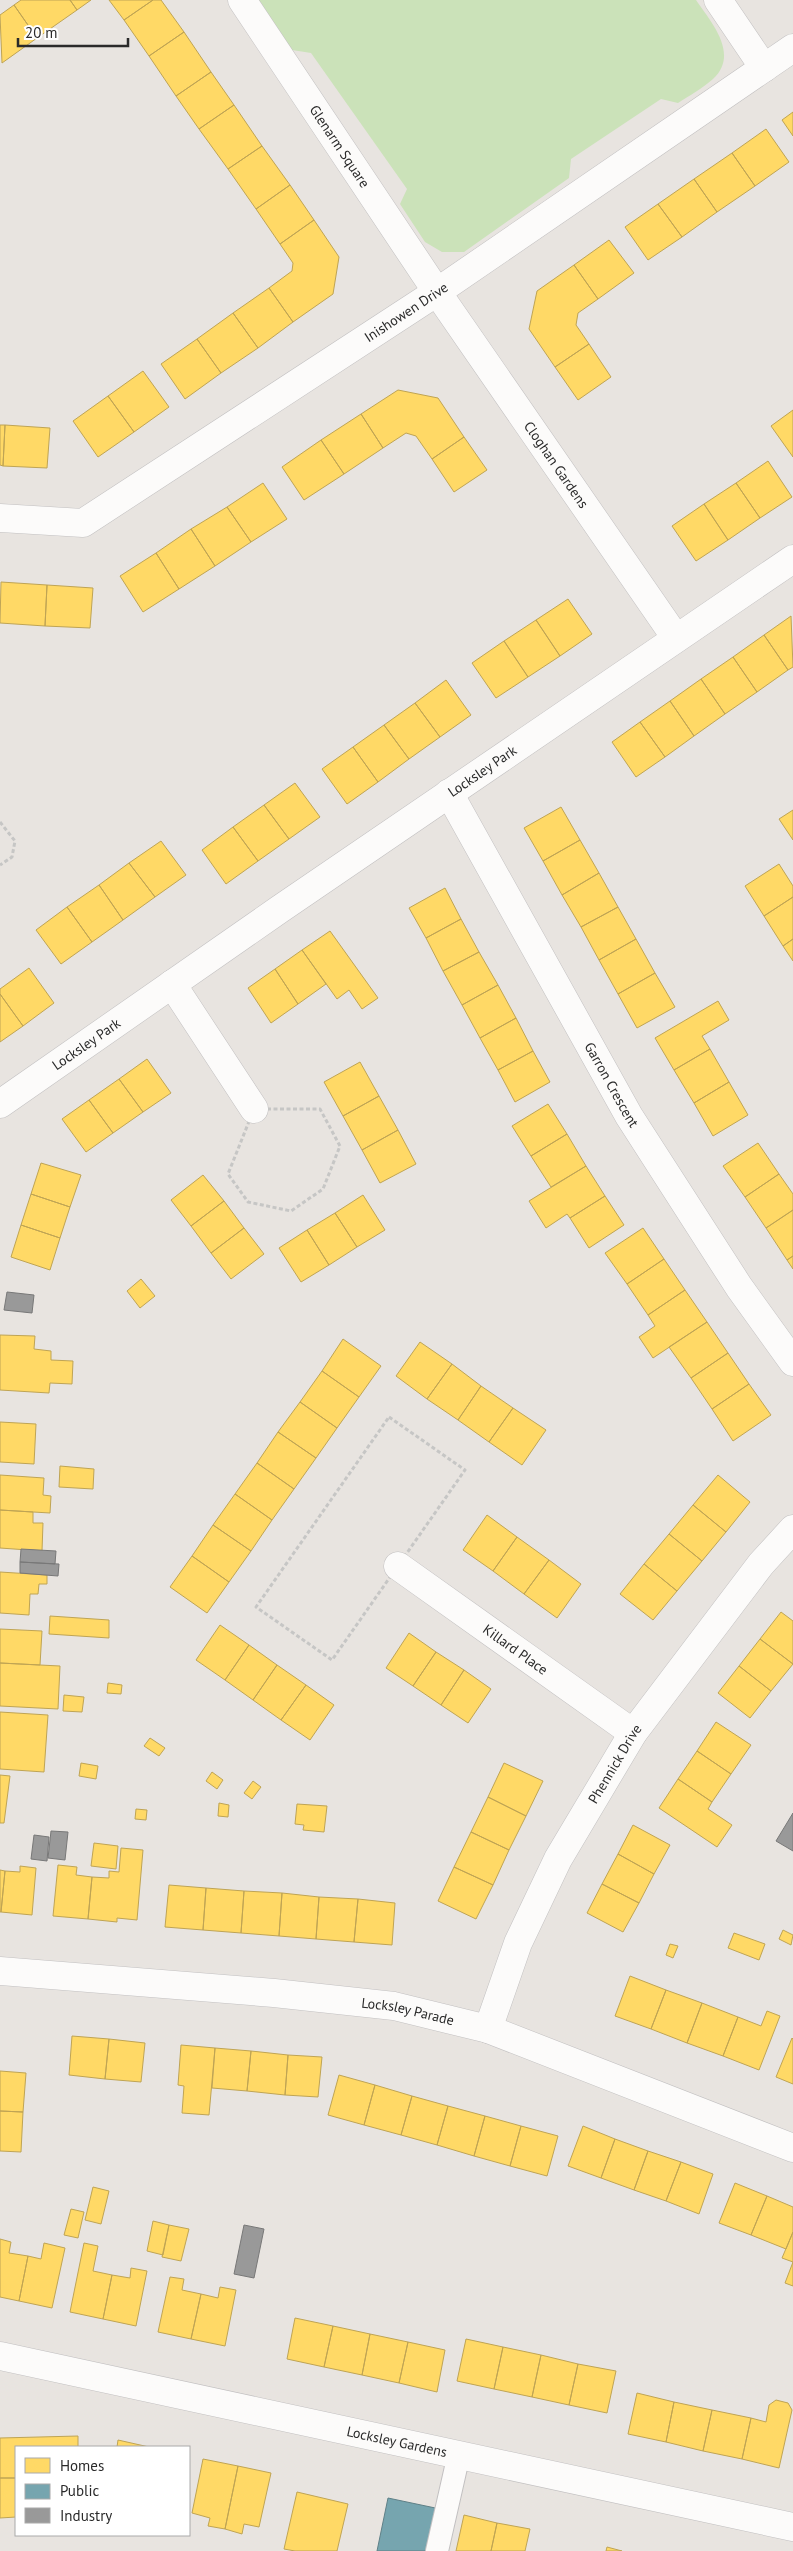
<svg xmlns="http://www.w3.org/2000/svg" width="793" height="2551" font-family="'PT Sans',sans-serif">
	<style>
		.green { fill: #cbe2b9 }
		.homes { fill: #ffd966; stroke: #bfa454 }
		.public { fill: #76a5af; stroke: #5f8087 }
		.industry { fill: #999; stroke: #787878 }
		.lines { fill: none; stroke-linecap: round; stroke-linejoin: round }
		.service-casing { stroke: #c2c0c1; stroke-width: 24 }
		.minor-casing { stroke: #c2c0c1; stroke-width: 29 }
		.path { stroke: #c6c6c5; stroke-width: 3; stroke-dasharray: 4 2.5; stroke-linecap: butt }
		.service { stroke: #fcfbfa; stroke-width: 22 }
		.minor { stroke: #fcfbfa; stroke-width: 28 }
		.labels { text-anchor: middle; stroke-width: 5; stroke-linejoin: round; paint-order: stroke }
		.street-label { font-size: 14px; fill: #2a2a2a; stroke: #fff }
	</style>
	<rect width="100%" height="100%" fill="#e8e4e0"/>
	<path class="green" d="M259 0H696C711 22 740 54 713 79 703 88 689 96 678 103L661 99 571 159 569 178 464 252H442L425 242 400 204 407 189 311 53 292 50Z"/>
	<path class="homes" d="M21 0H70L77 10 37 38 14 5Z
		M70 0H91L77 10Z
		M109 0H153L124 20Z
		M153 0H161L184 32 149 56 124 20Z
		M14 5 37 38 2 63 0 15Z
		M184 32 211 72 176 96 149 56Z
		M211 72 234 105 199 129 176 96Z
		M234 105 262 146 228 169 199 129Z
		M793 112V136L782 120Z
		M766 129 789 162 755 186 732 153Z
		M262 146 290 185 256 209 228 169Z
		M732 153 755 186 717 212 694 179Z
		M694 179 717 212 682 237 658 204Z
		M290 185 314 220 280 244 256 209Z
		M658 204 682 237 648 260 625 227Z
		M314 220 339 257 333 294 293 322 269 288 292 271 293 263 280 244Z
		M609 240 634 273 598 299 574 265Z
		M574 265 598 299 578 313 576 325 589 344 555 367 529 329 537 291Z
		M269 288 293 322 258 348 233 313Z
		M233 313 258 348 221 373 197 339Z
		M197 339 221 373 185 399 161 364Z
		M589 344 611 377 578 400 555 367Z
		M143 371 169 407 134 432 108 396Z
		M398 390 438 398 464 437 432 459 416 436 406 433 383 448 361 414Z
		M108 396 134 432 98 457 73 421Z
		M793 410V457L771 426Z
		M361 414 383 448 344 474 321 440Z
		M0 425H5L3 466 0 465Z
		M5 425 50 428 47 468 3 466Z
		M464 437 487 470 454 492 432 459Z
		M321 440 344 474 304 500 282 467Z
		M768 461 792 497 760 518 736 483Z
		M263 483 287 519 251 542 227 507Z
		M736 483 760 518 728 540 704 504Z
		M704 504 728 540 696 561 672 526Z
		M227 507 251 542 215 566 191 529Z
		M191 529 215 566 179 589 156 553Z
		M156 553 179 589 143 612 120 576Z
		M1 582 47 585 45 626 0 623Z
		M47 585 93 588 90 628 45 626Z
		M568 599 592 634 560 656 536 620Z
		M791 616 793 667 788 670 764 635Z
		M536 620 560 656 528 677 504 641Z
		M764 635 788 670 757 692 733 657Z
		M504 641 528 677 496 698 472 663Z
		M733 657 757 692 725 714 701 679Z
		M701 679 725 714 694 736 670 701Z
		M446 680 471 715 440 737 415 703Z
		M670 701 694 736 665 757 640 722Z
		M415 703 440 737 409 759 384 725Z
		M640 722 665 757 636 777 612 742Z
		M384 725 409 759 378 782 353 747Z
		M353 747 378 782 347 804 322 769Z
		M295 783 320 817 289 839 264 805Z
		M264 805 289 839 258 861 233 827Z
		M561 807 580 840 543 861 524 828Z
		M793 810V840L779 819Z
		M233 827 258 861 226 884 202 850Z
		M580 840 599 873 562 895 543 861Z
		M161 841 186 875 155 897 129 863Z
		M129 863 155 897 123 920 99 885Z
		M779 864 793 886V897L764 916 745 886Z
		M599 873 618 907 581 927 562 895Z
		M99 885 123 920 92 942 67 907Z
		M445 888 461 919 426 938 409 908Z
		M793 897V939L783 946 764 916Z
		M67 907 92 942 61 964 36 930Z
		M618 907 636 939 599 960 581 927Z
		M461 919 479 952 443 971 426 938Z
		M330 931 378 998 362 1009 349 990 337 999 302 950Z
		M636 939 655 973 618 994 599 960Z
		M793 939V961L783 946Z
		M302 950 326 984 298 1004 275 969Z
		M479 952 498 985 462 1005 443 971Z
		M29 968 54 1003 23 1026 0 994V989Z
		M275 969 298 1004 271 1023 248 988Z
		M655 973 675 1007 637 1028 618 994Z
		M498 985 516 1018 480 1038 462 1005Z
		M0 994 23 1026 0 1042Z
		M718 1001 729 1020 702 1036 710 1049 674 1070 655 1038Z
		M516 1018 533 1051 498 1070 480 1038Z
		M710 1049 729 1082 694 1103 674 1070Z
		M533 1051 550 1082 515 1102 498 1070Z
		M147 1059 171 1093 143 1112 119 1079Z
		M360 1062 379 1096 343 1116 324 1082Z
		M119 1079 143 1112 113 1133 89 1100Z
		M729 1082 748 1115 713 1136 694 1103Z
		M379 1096 398 1130 362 1150 343 1116Z
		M89 1100 113 1133 86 1152 62 1119Z
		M548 1104 567 1134 531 1156 512 1126Z
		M398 1130 416 1164 380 1183 362 1150Z
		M567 1134 586 1166 551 1187 531 1156Z
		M758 1143 779 1174 745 1197 723 1166Z
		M41 1163 81 1175 70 1207 31 1194Z
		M586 1166 605 1196 570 1218 567 1214 546 1228 529 1201Z
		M779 1174 793 1194V1210L766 1228 745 1197Z
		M203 1175 224 1201 191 1226 171 1200Z
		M31 1194 70 1207 60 1238 21 1225Z
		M363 1195 385 1230 357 1247 335 1213Z
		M605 1196 624 1225 589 1248 570 1218Z
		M224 1201 244 1228 211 1253 191 1226Z
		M793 1210V1256L787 1260 766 1228Z
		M335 1213 357 1247 329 1265 307 1230Z
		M21 1225 60 1238 50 1270 11 1257Z
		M244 1228 264 1254 231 1279 211 1253Z
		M643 1228 664 1259 627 1284 605 1253Z
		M307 1230 329 1265 301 1282 279 1248Z
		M793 1256V1269L787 1260Z
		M664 1259 685 1290 648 1315 627 1284Z
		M141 1279 155 1296 140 1308 127 1291Z
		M685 1290 707 1322 653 1358 639 1337 655 1326 648 1315Z
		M707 1322 728 1353 691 1378 669 1347Z
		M0 1335 35 1336 34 1349 51 1351V1360L73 1361 72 1384 50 1383 49 1393 0 1390Z
		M343 1339 381 1366 359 1397 322 1371Z
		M420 1342 452 1364 427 1399 396 1376Z
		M728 1353 749 1384 712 1409 691 1378Z
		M452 1364 481 1386 458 1420 427 1399Z
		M322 1371 359 1397 337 1428 300 1402Z
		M749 1384 771 1415 733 1441 712 1409Z
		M481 1386 513 1408 489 1442 458 1420Z
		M300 1402 337 1428 316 1458 278 1432Z
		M513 1408 546 1430 522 1465 489 1442Z
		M0 1422 36 1424 34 1464 0 1462Z
		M278 1432 316 1458 294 1489 257 1463Z
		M257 1463 294 1489 272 1520 235 1494Z
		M60 1466 94 1469 93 1489 59 1487Z
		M0 1475 44 1478 43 1495 51 1496 50 1513 0 1510Z
		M718 1475 750 1502 726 1532 693 1505Z
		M235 1494 272 1520 251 1551 213 1525Z
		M693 1505 726 1532 702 1561 669 1534Z
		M0 1510 33 1512V1523H43L42 1551 0 1548Z
		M487 1515 517 1537 493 1571 463 1550Z
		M213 1525 251 1551 229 1582 192 1556Z
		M669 1534 702 1561 677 1591 644 1564Z
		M517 1537 549 1560 524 1594 493 1571Z
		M192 1556 229 1582 207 1613 170 1587Z
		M549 1560 581 1584 557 1618 524 1594Z
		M644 1564 677 1591 653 1620 620 1594Z
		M0 1572 47 1575V1584H39L38 1594H30L29 1615 0 1613Z
		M781 1612 793 1621V1664L760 1639Z
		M50 1616 109 1620V1638L49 1634Z
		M220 1625 249 1645 225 1680 196 1660Z
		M0 1629 42 1631 40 1665 0 1663Z
		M409 1633 436 1652 413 1686 386 1668Z
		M760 1639 793 1664 771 1691 739 1666Z
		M249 1645 277 1665 253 1700 225 1680Z
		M436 1652 464 1670 441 1705 413 1686Z
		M0 1663 60 1666 58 1709 0 1706Z
		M277 1665 306 1685 281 1720 253 1700Z
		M739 1666 771 1691 750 1718 718 1693Z
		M464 1670 491 1689 468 1723 441 1705Z
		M108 1683 122 1685 121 1694 107 1693Z
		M306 1685 334 1705 310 1740 281 1720Z
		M64 1695 84 1697 82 1712 63 1711Z
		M0 1712 48 1715 44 1772 0 1769Z
		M716 1722 751 1745 731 1774 697 1751Z
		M150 1738 165 1748 159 1756 144 1746Z
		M697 1751 731 1774 712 1802 678 1779Z
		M81 1763 98 1766 96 1779 79 1776Z
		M504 1763 543 1781 526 1816 488 1797Z
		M212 1772 223 1780 217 1789 206 1781Z
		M0 1775 10 1776 4 1823H0Z
		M678 1779 712 1802 708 1809 732 1825 717 1847 659 1808Z
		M253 1781 261 1787 252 1799 244 1793Z
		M488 1797 526 1816 509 1850 471 1832Z
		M219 1803 229 1805 228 1817 218 1816Z
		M297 1804 327 1806 324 1832 303 1830 304 1825 295 1824Z
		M136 1809 147 1810 146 1820 135 1819Z
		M633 1825 670 1845 654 1874 618 1854Z
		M471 1832 509 1850 493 1885 454 1867Z
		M94 1843 118 1846 116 1869 91 1866Z
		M121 1848 143 1850 137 1920 117 1918V1922L88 1919 92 1877 109 1878V1871L119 1872Z
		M618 1854 654 1874 639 1903 602 1884Z
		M58 1865 77 1867 76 1875 92 1877 88 1919 53 1916Z
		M20 1866 36 1868 32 1915 1 1912 5 1871 20 1872Z
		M454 1867 493 1885 476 1919 438 1901Z
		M0 1870 5 1871 1 1912H0Z
		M602 1884 639 1903 623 1932 587 1913Z
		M169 1885 206 1888 203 1930 165 1927Z
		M206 1888 244 1891 241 1933 203 1930Z
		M244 1891 282 1893 279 1936 241 1933Z
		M282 1893 319 1897 316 1939 279 1936Z
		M319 1897 358 1899 354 1942 316 1939Z
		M358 1899 395 1903 392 1945 354 1942Z
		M783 1930 793 1935 791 1945 779 1939Z
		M734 1933 765 1944 759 1960 728 1948Z
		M670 1944 678 1946 673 1958 666 1955Z
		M630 1976 666 1990 651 2029 615 2016Z
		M666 1990 702 2003 687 2043 651 2029Z
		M702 2003 738 2017 723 2056 687 2043Z
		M767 2011 780 2016 759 2070 723 2056 738 2017 761 2026Z
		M72 2036 109 2039 105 2079 69 2075Z
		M792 2038 793 2039V2084L776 2077Z
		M109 2039 145 2043 141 2082 105 2079Z
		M181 2045 215 2048 209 2115 182 2113 184 2086 178 2085Z
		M215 2048 251 2051 247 2091 212 2088Z
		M251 2051 288 2055 285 2095 247 2091Z
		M288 2055 322 2057 318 2097 285 2095Z
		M0 2071 26 2073 23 2112 0 2111Z
		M339 2075 375 2085 364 2125 328 2115Z
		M375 2085 412 2096 401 2135 364 2125Z
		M412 2096 448 2106 437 2145 401 2135Z
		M448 2106 485 2116 474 2156 437 2145Z
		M0 2111 23 2112 21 2152 0 2151Z
		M485 2116 521 2126 510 2166 474 2156Z
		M521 2126 558 2136 547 2176 510 2166Z
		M583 2126 615 2139 601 2178 568 2166Z
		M615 2139 648 2151 634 2190 601 2178Z
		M648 2151 681 2162 666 2201 634 2190Z
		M681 2162 713 2174 699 2214 666 2201Z
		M735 2183 767 2196 751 2235 719 2223Z
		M93 2187 109 2191 101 2224 85 2220Z
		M767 2196 793 2207V2232L786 2249 751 2235Z
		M71 2209 84 2212 78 2238 64 2235Z
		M153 2221 169 2225 163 2255 147 2251Z
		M169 2225 189 2229 181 2261 162 2257Z
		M793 2232V2262L782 2258Z
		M0 2239 11 2242 9 2253 28 2256 19 2301 0 2297Z
		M44 2243 65 2248 52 2308 19 2301 28 2256 41 2259Z
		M84 2243 98 2246 93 2271 112 2275 103 2319 70 2312Z
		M793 2262V2286L785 2283Z
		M131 2268 147 2271 136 2326 103 2319 112 2275 130 2278Z
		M170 2277 184 2279 182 2290 201 2294 191 2339 158 2332Z
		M220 2287 236 2290 225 2346 191 2339 201 2294 218 2298Z
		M295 2318 333 2326 324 2367 287 2359Z
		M333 2326 370 2334 362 2375 324 2367Z
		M370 2334 408 2342 399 2383 362 2375Z
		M466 2339 503 2347 494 2389 457 2381Z
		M408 2342 445 2350 437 2392 399 2383Z
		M503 2347 541 2355 532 2397 494 2389Z
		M541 2355 578 2364 569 2405 532 2397Z
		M578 2364 616 2371 607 2413 569 2405Z
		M637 2393 674 2402 666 2442 628 2434Z
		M776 2400 788 2403 792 2410 779 2468 742 2459 751 2418 766 2422 769 2405Z
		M674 2402 712 2410 703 2451 666 2442Z
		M712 2410 751 2418 742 2459 703 2451Z
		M78 2436V2447H16V2478H0V2438Z
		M118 2440 149 2447H117Z
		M203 2459 238 2466 225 2529 208 2526 210 2518 192 2513Z
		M238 2466 271 2473 259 2527 244 2524 242 2534 225 2529Z
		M0 2478H16V2517L0 2518Z
		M297 2492 348 2504 337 2551H295L284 2549Z
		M464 2515 497 2523 491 2551H456Z
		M497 2523 530 2529 525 2551H491Z
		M607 2547 622 2551H606Z"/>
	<path class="public" d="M388 2498 440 2509 431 2551H377Z"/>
	<path class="industry" d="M7 1292 34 1295 32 1313 4 1310Z
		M21 1549 56 1551 55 1564 20 1562Z
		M20 1562 59 1564 58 1576 20 1573Z
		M793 1813V1851L776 1841Z
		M51 1831 68 1832 65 1860 48 1858Z
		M34 1835 49 1837 47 1861 31 1859Z
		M244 2225 264 2229 254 2278 234 2274Z"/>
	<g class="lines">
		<defs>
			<path id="service" d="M437 2551 459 2454"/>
			<g id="minor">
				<path id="s1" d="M242 0 437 292 676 638"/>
				<path d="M718 0 764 68"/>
				<path id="s2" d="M0 518 83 523 437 292 793 48"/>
				<path id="s3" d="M449 793 629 1116 739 1287 793 1362"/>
				<path d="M172 984 254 1109"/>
				<path id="s4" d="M0 1104 280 909 793 559"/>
				<path id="s5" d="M398 1566 633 1733"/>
				<path id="s6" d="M0 1971 274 1993 394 2006 488 2029 793 2148"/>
				<path id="s7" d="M488 2029 518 1943 558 1859 633 1733 761 1564 793 1529"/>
				<path id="s8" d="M0 2356 793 2527"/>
			</g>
		</defs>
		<use href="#service" class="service-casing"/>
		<use href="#minor" class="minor-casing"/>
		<path class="path" d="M0 822 15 841 12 857 0 865
			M254 1109H320L340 1146 323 1189 291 1211 248 1202 228 1174Z
			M389 1417 465 1470 332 1660 256 1607Z"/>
		<use href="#service" class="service"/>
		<use href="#minor" class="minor"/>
	</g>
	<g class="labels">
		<g class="street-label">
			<text dy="5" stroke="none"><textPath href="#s1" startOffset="176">Glenarm Square</textPath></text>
			<text dy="5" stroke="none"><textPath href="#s2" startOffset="469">Inishowen Drive</textPath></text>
			<text dy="5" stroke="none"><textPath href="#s1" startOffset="561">Cloghan Gardens</textPath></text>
			<text dy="5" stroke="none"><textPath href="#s4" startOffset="586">Locksley Park</textPath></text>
			<text dy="5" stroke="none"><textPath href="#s4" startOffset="105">Locksley Park</textPath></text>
			<text dy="5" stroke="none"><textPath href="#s3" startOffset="334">Garron Crescent</textPath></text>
			<text dy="5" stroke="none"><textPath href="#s5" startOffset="144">Killard Place</textPath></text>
			<text dy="5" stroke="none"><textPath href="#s7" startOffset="295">Phennick Drive</textPath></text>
			<text dy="5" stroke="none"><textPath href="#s6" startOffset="410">Locksley Parade</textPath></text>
			<text dy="5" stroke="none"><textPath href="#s8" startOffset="406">Locksley Gardens</textPath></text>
		</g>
	</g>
	<rect x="15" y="2446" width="175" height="90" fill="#ffffff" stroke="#aaaaaa"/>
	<rect x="25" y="2458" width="25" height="15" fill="#ffd966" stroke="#aaaaaa"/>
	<text x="60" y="2471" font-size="15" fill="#2a2a2a">Homes</text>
	<rect x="25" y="2484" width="25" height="15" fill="#76a5af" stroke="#aaaaaa"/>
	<text x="60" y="2496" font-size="15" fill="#2a2a2a">Public</text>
	<rect x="25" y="2508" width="25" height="15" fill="#999999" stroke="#aaaaaa"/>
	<text x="60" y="2521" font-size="15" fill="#2a2a2a">Industry</text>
	<path d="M18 38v8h110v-8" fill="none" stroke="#2a2a2a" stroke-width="2.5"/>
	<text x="25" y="38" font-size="15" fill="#2a2a2a" stroke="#ffffff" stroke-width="4" paint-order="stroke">20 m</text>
</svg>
